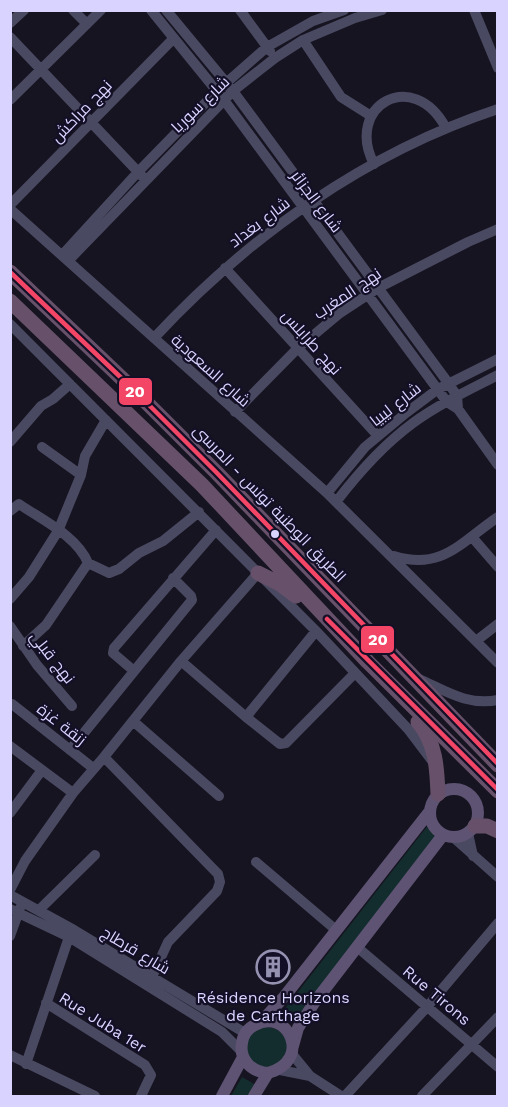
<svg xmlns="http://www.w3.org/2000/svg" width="508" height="1107" font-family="'Work Sans',Cairo,sans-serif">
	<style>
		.grass { fill: #132c2d }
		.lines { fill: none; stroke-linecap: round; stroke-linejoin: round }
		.minor { stroke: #4a4962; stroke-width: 10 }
		.major { stroke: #5e5373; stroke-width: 12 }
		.highway { stroke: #67516a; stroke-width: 15 }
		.bus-1-casing { stroke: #130f26; stroke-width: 9 }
		.bus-1 { stroke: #f34667; stroke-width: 4.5 }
		.bus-dot { fill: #d9d4ff; stroke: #130f26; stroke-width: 2 }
		.labels { text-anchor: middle; stroke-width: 4.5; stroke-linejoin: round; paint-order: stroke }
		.street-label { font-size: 16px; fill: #d9d4ff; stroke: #130f26 }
		.poi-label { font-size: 16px; fill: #d9d4ff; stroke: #130f26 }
		.line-badge { stroke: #130f26; stroke-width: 2 }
		.badge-label { font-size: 16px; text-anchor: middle; font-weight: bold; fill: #fff }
	</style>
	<rect width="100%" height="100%" fill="#161421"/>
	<path class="grass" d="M429 824 441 834 295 1021 283 1011Z
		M247 1047a20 20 0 1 1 40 0a20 20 0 1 1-40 0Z
		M242 1077 256 1085 250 1096H231Z"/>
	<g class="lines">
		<path class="minor" d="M73 10 87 24
			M151 10 224 100 447 402 458 409 498 465
			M166 10 233 91 449 384 457 396 458 409
			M240 10 270 51
			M474 10 498 68
			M10 23 24 10
			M10 37 142 176
			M303 40 341 97 371 116
			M10 100 101 10
			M374 164C344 106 413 66 446 128
			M10 205 174 38
			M10 209 327 493 498 663
			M63 254 138 172 217 91 267 47 313 21 344 10
			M69 260 233 91 275 58 303 40 355 18 382 10
			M225 268 378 436
			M10 324 316 631 408 729 433 762
			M154 338C249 236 365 153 498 109
			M235 412 297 349 340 313 378 288 468 242 498 229
			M10 442 41 406 53 399 70 384
			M42 447 81 475
			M327 493 365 447 406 413 438 389 498 359
			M336 502C359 472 383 445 413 423 439 404 469 390 498 375
			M10 511 19 504C42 520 77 536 88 563L109 573 119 569 139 553 163 541 199 512
			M472 537 498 567
			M394 556C442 571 461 542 498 517
			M10 599 29 577 58 531 81 475 85 456 106 420
			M10 626 37 665 72 706
			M476 641 498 624
			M23 646 46 625 88 563
			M181 661 246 717 280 744 286 743 355 673
			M134 671 113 653 114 648 216 530
			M419 679C446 691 467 706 498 700
			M12 704 93 768
			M246 717 316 631
			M133 721 219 796
			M10 746 73 793
			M70 750 192 600 191 596 173 578
			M104 757 218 874 220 882 217 891 168 942 152 977
			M10 813 42 770
			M468 833 473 856
			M453 837 498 877
			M256 862 336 930
			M10 890 25 861 73 793 104 757 181 661 258 573
			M10 895 74 930 245 1033
			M10 909 69 937 222 1032 241 1051
			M39 910 95 855
			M10 936 20 908
			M357 947 498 1067
			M46 1003 145 1065 151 1075 141 1096
			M292 1054 310 1076 341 1096
			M10 1055 95 1096
			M26 1064 69 937
			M280 1070 310 1076
			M345 1096 427 1007 498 923
			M422 1096 498 1017"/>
		<path class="major" d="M430 813a24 24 0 1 1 48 0a24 24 0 1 1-48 0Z
			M261 1022 284 997 430 811
			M293 1046 298 1028 314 1003 443 835
			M222 1096 243 1057
			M254 1096 268 1073C314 1060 287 1007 255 1025 248 1028 243 1035 242 1043 239 1060 252 1072 268 1073"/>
		<path class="highway" d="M10 272 134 390 216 472 498 765
			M10 301 202 485 368 662 498 791
			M258 573 280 584 296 596
			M418 722C436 743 437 768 438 794
			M475 826H487L498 831"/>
		<defs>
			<path id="bus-1" d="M10 272 134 390 216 472 498 764
				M327 619 498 790"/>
		</defs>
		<use href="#bus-1" class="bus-1-casing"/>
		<use href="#bus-1" class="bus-1"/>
	</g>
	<defs>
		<symbol id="building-ring" viewBox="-11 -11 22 22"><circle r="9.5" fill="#130f26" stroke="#9591b1" stroke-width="1.5"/><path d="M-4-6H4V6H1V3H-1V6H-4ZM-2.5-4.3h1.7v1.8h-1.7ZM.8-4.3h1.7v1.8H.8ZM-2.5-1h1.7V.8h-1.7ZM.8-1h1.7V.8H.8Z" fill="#9591b1"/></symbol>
	</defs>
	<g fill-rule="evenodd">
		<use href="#building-ring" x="254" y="948" width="38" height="38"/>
	</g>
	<circle class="bus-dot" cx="275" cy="534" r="5"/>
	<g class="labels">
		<g class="street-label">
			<text transform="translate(200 104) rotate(-44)" y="6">شارع سوريا</text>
			<text transform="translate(81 111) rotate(-46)" y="6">نهج مراكش</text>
			<text transform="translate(317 201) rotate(53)" y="6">شارع الجزائر</text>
			<text transform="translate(259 222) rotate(-37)" y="6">شارع بغداد</text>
			<text transform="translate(347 293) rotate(-34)" y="6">نهج المغرب</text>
			<text transform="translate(312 342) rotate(48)" y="6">نهج طرابلس</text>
			<text transform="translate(211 370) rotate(42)" y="6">شارع السعودية</text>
			<text transform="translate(395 404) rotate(-38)" y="6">شارع ليبيا</text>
			<text transform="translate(270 503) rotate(46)" y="6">الطريق الوطنية تونس - المرسى</text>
			<text transform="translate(53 657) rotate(52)" y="6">نهج قبلي</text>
			<text transform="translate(62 724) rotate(38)" y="6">زنقة غزة</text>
			<text transform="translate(136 950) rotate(31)" y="6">شارع قرطاج</text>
			<text transform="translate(437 995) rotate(40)" y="6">Rue Tirons</text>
			<text transform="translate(103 1022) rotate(32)" y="6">Rue Juba 1er</text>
		</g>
		<g class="poi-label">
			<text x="273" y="1003">Résidence Horizons<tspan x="273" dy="18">de Carthage</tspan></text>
		</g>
	</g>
	<g class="line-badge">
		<rect x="118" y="377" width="35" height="29" rx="6" fill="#f34667"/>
		<rect x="360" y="625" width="35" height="29" rx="6" fill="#f34667"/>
	</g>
	<g class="badge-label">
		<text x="135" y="397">20</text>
		<text x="378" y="645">20</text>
	</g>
	<rect width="508" height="1107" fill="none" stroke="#d9d4ff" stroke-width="24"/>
</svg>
